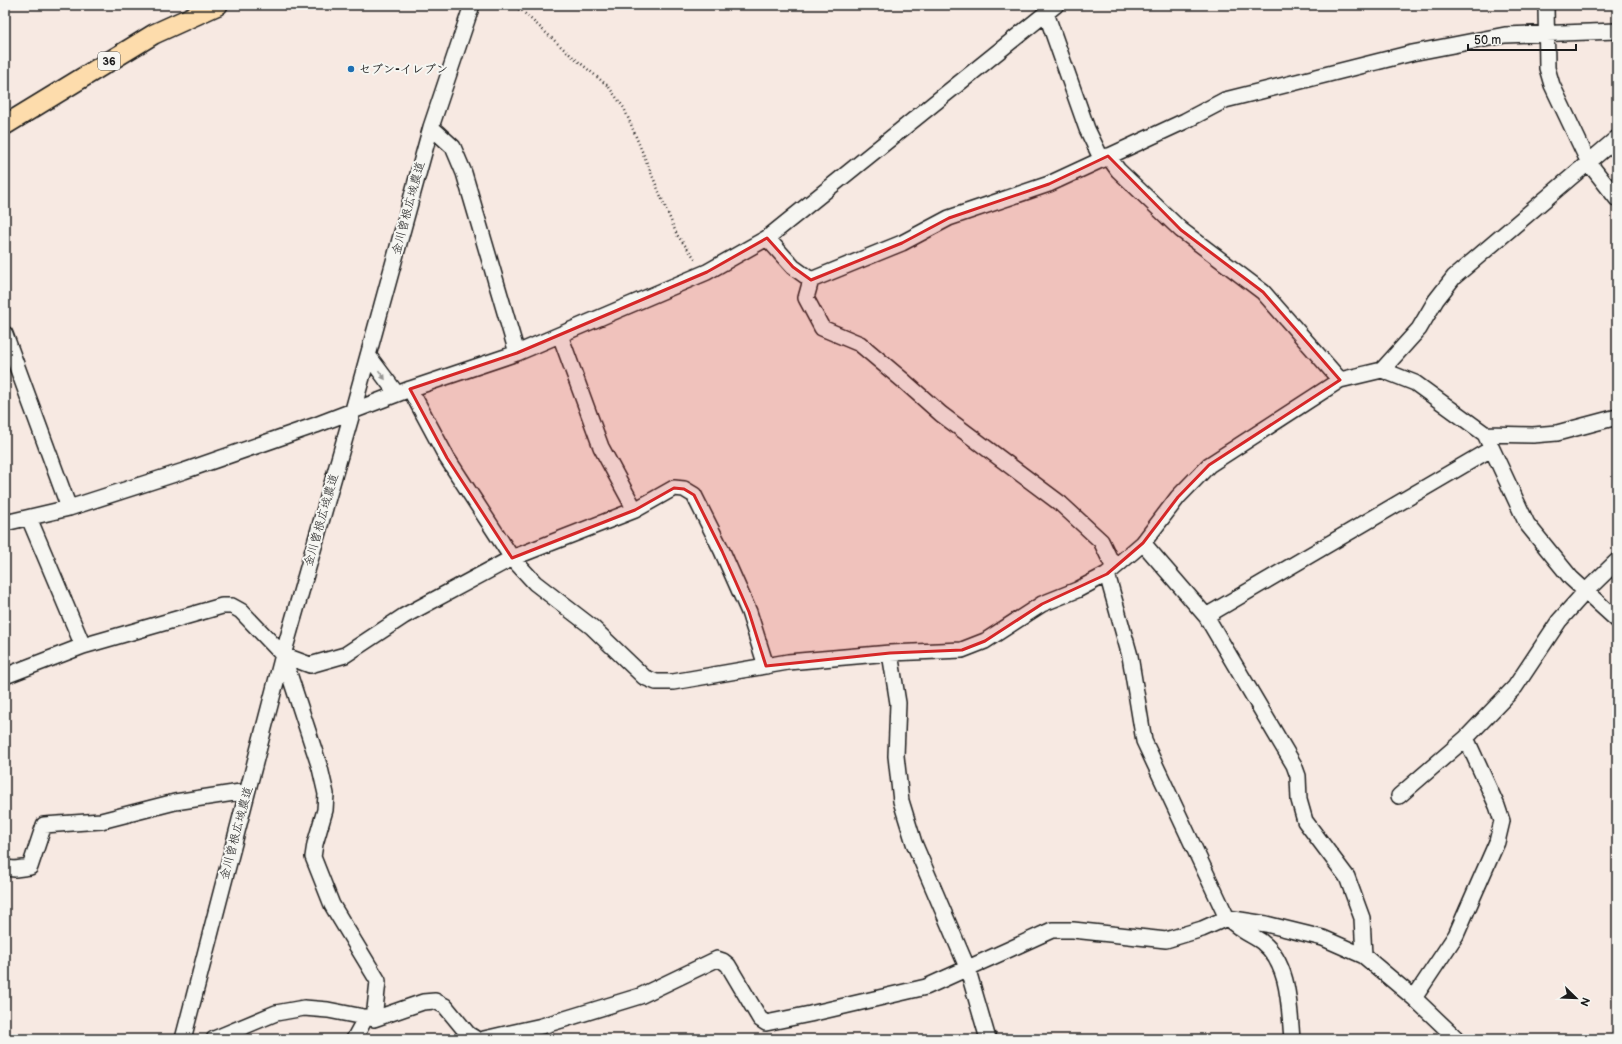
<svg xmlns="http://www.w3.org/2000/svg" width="1622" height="1044" font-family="'Balsamiq Sans','Klee One',sans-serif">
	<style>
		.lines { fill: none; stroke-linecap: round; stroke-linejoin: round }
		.minor-casing { stroke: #1c1c1c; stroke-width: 18 }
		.major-casing { stroke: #1c1c1c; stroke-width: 22 }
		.path { stroke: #1c1c1c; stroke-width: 2.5; stroke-dasharray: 1 3; stroke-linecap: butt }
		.minor { stroke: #f6f6f2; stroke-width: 15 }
		.major { stroke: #fddcac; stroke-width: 19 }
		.oneway { fill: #949492 }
		.marked { fill: #d62828; fill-opacity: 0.2; stroke: #d62828; stroke-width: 3; stroke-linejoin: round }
		.poi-dot { fill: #1f6fb2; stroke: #f6f6f2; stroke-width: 1.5 }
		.labels { text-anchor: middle; stroke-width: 4; stroke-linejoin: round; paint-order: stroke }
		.shield { fill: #f6f6f2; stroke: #5d5d5c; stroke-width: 1 }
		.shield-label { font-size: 11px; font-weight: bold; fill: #1c1c1c }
		.poi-label { font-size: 12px; font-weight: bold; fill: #1c1c1c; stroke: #f6f6f2; text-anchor: start }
		.street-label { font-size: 12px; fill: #1c1c1c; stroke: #f6f6f2 }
	</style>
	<rect width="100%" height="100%" fill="#f7e9e2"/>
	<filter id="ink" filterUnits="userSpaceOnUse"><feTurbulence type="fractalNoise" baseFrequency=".025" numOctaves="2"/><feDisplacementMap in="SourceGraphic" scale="8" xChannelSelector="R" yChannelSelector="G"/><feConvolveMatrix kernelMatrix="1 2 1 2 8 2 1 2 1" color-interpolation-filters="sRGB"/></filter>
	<g filter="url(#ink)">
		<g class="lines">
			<defs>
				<path id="minor" d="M1546 5 1547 68 1552 85 1589 163 1617 199
					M1046 13 1087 129 1102 160
					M431 127 453 147 464 173 517 353
					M1108 156 1118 170 1181 230 1263 292 1340 380
					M767 238 793 267 811 280
					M811 280 902 243 949 218 1049 184 1185 121 1225 100 1412 53 1505 35 1617 31
					M811 280 806 298 822 328 860 344 905 382 941 414 1061 504 1101 541 1114 568
					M5 334 69 508
					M560 335 601 447 635 510
					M368 355 397 394
					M1382 370 1415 383 1485 434 1527 524 1571 578 1617 620
					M410 389 447 458 512 558 535 583 592 627 644 677 656 682H673L788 662 890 653 962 650 985 641 1042 604 1077 590 1107 574 1143 543 1178 497 1209 465 1340 380 1382 370 1419 329 1436 300 1454 277 1617 138
					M1485 434 1533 435 1557 433 1617 417
					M29 518 83 646
					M5 523 69 508 184 471 316 425 410 389 517 353 707 272 767 238 1056 5
					M1143 543 1206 616 1294 765 1298 776 1299 800 1305 821 1347 877 1362 918 1364 956
					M1107 574 1130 656 1144 741 1227 918C1232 922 1238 927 1244 931 1250 935 1257 938 1262 942 1290 964 1289 1007 1292 1039
					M1206 616 1491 449
					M890 653 898 703 896 756 901 801 914 843 967 967 988 1039
					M283 655 320 768 326 794 325 810 315 844 313 857 332 905 378 981 374 1019
					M5 676 83 646 222 606H232L241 611 283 655 310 665 345 655 404 616 512 558 635 510 674 488 684 489 694 495 722 551 749 612 766 666
					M1399 796 1466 738
					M5 868 15 869 30 867 44 825 101 821 175 802 247 791
					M1414 998 1456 935 1497 842 1502 821 1497 806 1466 738 1515 687 1559 621 1585 592 1617 561
					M183 1039 283 655 353 410 431 127 472 5
					M214 1039 276 1013 304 1008 328 1010 374 1019 423 1002 435 1001 445 1006 468 1034 476 1039
					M354 1039 366 1017
					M484 1039 542 1026 640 996 717 959 723 961 728 965 760 1019 766 1023 810 1014 926 987 1052 930H1073L1166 940 1202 929 1227 918 1266 924 1323 938 1364 956 1414 998 1457 1039"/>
				<path id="major" d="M5 125 154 34 218 5"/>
			</defs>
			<use href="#minor" class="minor-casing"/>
			<use href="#major" class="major-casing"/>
			<path class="path" d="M507 5 521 10 567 52 608 86 624 108 677 235 697 261"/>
			<use href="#minor" class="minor"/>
			<use href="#major" class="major"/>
		</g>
		<defs><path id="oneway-solid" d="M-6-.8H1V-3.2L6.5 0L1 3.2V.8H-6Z"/></defs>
		<use class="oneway" href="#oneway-solid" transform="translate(382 375) rotate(54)"/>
	</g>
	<path class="marked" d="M1108 156 1181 230 1263 292 1340 380 1209 465 1178 497 1143 543 1107 574 1042 604 985 641 962 650 890 653 766 666 749 612 722 551 694 495 684 489 674 488 635 510 512 558 447 458 410 389 517 353 707 272 767 238 793 267 811 280 902 243 949 218 1049 184Z"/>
	<circle class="poi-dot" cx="351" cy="69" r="4"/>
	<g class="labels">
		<rect class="shield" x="98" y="52" width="22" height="18" rx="3"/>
		<g class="shield-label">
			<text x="109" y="65">36</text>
		</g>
		<g class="poi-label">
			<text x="359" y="73">セブン-イレブン</text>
		</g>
		<g class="street-label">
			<text transform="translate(408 208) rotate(-75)" y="4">金川曽根広域農道</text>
			<text transform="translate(321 520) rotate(-74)" y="4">金川曽根広域農道</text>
			<text transform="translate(236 833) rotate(-75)" y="4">金川曽根広域農道</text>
		</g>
	</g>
	<rect width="1622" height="1044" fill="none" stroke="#f6f6f2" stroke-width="20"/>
	<rect x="10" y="10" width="1602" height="1024" fill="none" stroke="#1c1c1c" stroke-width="1.5" filter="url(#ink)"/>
	<g transform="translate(1576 998) rotate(113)" stroke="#f6f6f2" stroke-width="3" paint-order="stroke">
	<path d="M0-3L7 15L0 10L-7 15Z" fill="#1c1c1c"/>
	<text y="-6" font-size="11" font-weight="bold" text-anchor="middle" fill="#1c1c1c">N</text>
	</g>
	<path d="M1468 44v6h108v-6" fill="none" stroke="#1c1c1c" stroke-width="2"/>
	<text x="1474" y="44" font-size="12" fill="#1c1c1c" stroke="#f6f6f2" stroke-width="3" paint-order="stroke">50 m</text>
</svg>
